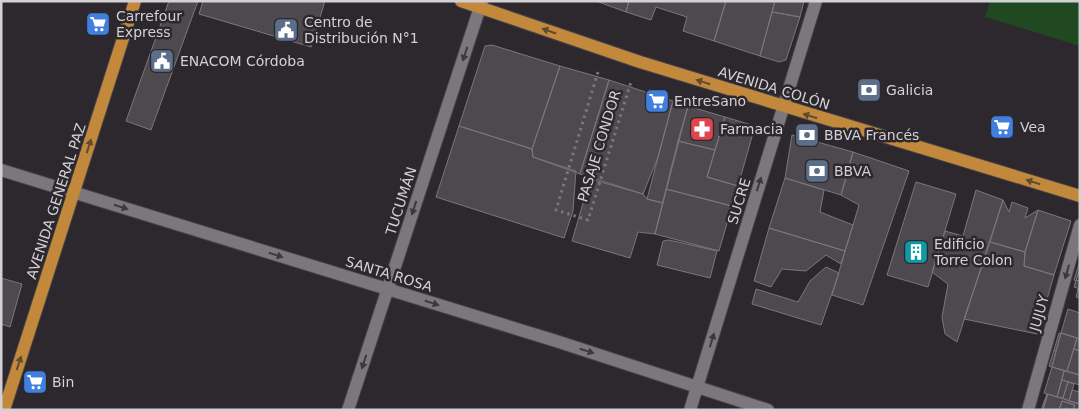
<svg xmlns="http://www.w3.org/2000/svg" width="1081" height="411" font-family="'DejaVu Sans',sans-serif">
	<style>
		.green { fill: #204921 }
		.building { fill: #4e494f; stroke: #7b767c }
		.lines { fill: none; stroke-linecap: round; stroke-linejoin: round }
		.minor-casing { stroke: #464347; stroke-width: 14 }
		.major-casing { stroke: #464347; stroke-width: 14 }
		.path { stroke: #7a777b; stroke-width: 3; stroke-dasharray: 2.5 4; stroke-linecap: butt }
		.minor { stroke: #7c777d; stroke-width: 12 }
		.major { stroke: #c2883c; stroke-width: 12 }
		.oneway { fill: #604a32 }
		.oneway2 { fill: #3c383d }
		.labels { text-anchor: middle; stroke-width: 5; stroke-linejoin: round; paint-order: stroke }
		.poi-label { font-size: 14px; fill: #d3d1d4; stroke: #2c282d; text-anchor: start }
		.street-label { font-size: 14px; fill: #d3d1d4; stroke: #2c282d }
	</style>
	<rect width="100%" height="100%" fill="#2c282d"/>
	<path class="green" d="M990 1H1080V46L985 17Z"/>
	<path class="building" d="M169 1H198L151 130 126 121Z
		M203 1H325L311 47 199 14Z
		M596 1H629L626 12Z
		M629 1H726L714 41 683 31 687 17 656 7 651 20 626 12Z
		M726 1H775L760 56 714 41Z
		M775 1H804L800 17 772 12Z
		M772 12 800 17 786 60 779 62 760 56Z
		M492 45 560 66 532 149 459 126 485 46Z
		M560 66 609 80 580 174 533 157 532 149Z
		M609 80 673 101 658 157 643 194 580 174Z
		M673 101 688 106 663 203 647 199Z
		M688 106 725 117 715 150 678 141Z
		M725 117 755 126 738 186 707 177Z
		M459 126 532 149 533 157 576 171 573 211 564 238 436 197Z
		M792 135 853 152 841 195 785 178Z
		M678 141 715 150 707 177 738 186 732 206 666 189Z
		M853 152 909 171 863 305 832 295 859 205 841 195Z
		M785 178 824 190 820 212 853 225 845 251 769 228Z
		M590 179 643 194 647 199 663 203 655 234 638 232 630 258 572 241Z
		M916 182 956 194 928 287 887 275Z
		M666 189 732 206 719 251 655 234Z
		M976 190 1003 200 957 342 945 334 942 317 948 284 932 272 945 231 963 236Z
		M1003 200 1009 212 1012 202 1028 208 1025 218 1038 210 1025 252 990 242Z
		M1038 210 1071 221 1054 275 1024 266 1025 252Z
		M769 228 845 251 841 264 826 255 806 271 782 269 771 287 754 281Z
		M669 240 717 251 710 278 657 265 663 241Z
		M990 242 1025 252 1024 266 1054 275 1037 334 964 319Z
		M1080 261V269L1076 281 1074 280Z
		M826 267 839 273 821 325 752 304 756 289 798 302 810 281Z
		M1 278 22 284 10 327 1 324Z
		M1076 280 1080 281V289L1074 287Z
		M1078 289H1080V298L1076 297Z
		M1068 309 1080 313V339L1061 333Z
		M1059 333H1061L1056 351 1054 350Z
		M1061 333 1077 338 1067 371 1052 367Z
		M1077 338 1080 339V351L1074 349Z
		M1074 349 1080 351V375L1067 371Z
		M1054 350 1056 351 1052 367 1049 366Z
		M1052 367 1064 371 1057 397 1044 393Z
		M1064 371 1080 375V385L1062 380Z
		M1062 380 1068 382 1063 398 1057 397Z
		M1068 382 1074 384 1069 401 1063 398Z
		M1072 390 1080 392V404L1069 401Z
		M1047 394 1043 410H1041Z
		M1048 394 1080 404V410L1073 409 1075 405 1062 401 1059 410H1043Z
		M1062 401 1075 405 1073 410 1067 408 1059 410Z"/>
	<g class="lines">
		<defs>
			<path id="minor" d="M1 170 556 341 768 410
				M348 410 482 1
				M690 410 816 1
				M1028 410 1080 225"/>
			<path id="major" d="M461 1 640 62 1080 196
				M4 410 135 1"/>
		</defs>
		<use href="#minor" class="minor-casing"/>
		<use href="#major" class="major-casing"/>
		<path class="path" d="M598 72 556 210 588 220 631 82"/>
		<use href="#minor" class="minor"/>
		<use href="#major" class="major"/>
	</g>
	<defs><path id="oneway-solid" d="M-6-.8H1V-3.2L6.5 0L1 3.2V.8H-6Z" transform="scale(1.25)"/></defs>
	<g class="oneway">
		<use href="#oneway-solid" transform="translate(549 31) rotate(-161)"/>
		<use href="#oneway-solid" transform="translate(703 82) rotate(-163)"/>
		<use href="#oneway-solid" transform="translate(810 116) rotate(-163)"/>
		<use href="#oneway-solid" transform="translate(89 146) rotate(-72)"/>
		<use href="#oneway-solid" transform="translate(1033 182) rotate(-163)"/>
		<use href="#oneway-solid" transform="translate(19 363) rotate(-72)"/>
	</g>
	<g class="oneway2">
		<use href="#oneway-solid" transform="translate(465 54) rotate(108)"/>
		<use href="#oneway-solid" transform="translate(759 184) rotate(-73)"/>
		<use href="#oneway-solid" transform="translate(121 207) rotate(17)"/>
		<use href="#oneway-solid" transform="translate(414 208) rotate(108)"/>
		<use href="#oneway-solid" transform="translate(276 255) rotate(17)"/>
		<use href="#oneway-solid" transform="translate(1067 272) rotate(106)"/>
		<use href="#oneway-solid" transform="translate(432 303) rotate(17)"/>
		<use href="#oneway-solid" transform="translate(712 340) rotate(-73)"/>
		<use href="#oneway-solid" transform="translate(587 351) rotate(18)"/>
		<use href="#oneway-solid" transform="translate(364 362) rotate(108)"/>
	</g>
	<defs>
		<symbol id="supermarket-square" viewBox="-11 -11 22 22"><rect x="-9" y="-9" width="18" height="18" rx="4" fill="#3f7fe0" stroke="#2c282d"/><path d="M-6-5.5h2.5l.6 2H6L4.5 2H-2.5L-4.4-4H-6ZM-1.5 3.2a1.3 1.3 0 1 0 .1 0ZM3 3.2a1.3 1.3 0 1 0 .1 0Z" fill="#fff"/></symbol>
		<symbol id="civic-square" viewBox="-11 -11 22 22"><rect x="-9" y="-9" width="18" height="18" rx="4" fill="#5c6f8a" stroke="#2c282d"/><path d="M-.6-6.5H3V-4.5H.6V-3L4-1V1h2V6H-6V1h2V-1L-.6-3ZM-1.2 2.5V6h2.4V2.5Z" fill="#fff"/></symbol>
		<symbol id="bank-square" viewBox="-11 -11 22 22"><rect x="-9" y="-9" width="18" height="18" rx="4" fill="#5c6f8a" stroke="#2c282d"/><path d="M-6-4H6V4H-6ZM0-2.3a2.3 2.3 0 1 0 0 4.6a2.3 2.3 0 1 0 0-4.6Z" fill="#fff"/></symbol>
		<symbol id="pharmacy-square" viewBox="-11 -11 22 22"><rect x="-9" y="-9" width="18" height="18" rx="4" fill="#e0444e" stroke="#2c282d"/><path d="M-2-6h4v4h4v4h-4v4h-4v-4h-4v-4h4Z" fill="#fff"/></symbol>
		<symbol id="building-square" viewBox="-11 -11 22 22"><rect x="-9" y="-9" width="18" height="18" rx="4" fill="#0f9aa8" stroke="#2c282d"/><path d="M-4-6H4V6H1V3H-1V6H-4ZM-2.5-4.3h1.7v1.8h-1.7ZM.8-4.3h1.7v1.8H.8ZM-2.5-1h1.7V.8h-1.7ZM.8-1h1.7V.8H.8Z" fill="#fff"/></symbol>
	</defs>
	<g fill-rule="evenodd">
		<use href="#supermarket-square" x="84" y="10" width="28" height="28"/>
		<use href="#civic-square" x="272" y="16" width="28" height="28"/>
		<use href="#civic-square" x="148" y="47" width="28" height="28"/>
		<use href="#bank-square" x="855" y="76" width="28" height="28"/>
		<use href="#supermarket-square" x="643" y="87" width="28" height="28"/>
		<use href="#supermarket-square" x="988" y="113" width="28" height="28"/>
		<use href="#pharmacy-square" x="688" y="115" width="28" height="28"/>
		<use href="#bank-square" x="793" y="121" width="28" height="28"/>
		<use href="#bank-square" x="803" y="157" width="28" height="28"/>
		<use href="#building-square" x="902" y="238" width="28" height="28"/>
		<use href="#supermarket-square" x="21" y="368" width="28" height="28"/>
	</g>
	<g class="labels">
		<g class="poi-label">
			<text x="116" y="21">Carrefour<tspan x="116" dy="16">Express</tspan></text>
			<text x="304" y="27">Centro de<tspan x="304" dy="16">Distribución N°1</tspan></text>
			<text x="180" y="66">ENACOM Córdoba</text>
			<text x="886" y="95">Galicia</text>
			<text x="674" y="106">EntreSano</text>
			<text x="1020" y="132">Vea</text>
			<text x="720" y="134">Farmacia</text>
			<text x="824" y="140">BBVA Francés</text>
			<text x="834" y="176">BBVA</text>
			<text x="934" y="249">Edificio<tspan x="934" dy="16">Torre Colon</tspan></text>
			<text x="52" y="387">Bin</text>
		</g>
		<g class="street-label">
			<text transform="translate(774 88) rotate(17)" y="5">AVENIDA COLÓN</text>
			<text transform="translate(599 146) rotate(-73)" y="5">PASAJE CONDOR</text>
			<text transform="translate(56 201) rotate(-72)" y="5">AVENIDA GENERAL PAZ</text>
			<text transform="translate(401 201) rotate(-72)" y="5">TUCUMÁN</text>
			<text transform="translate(739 201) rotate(-73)" y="5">SUCRE</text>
			<text transform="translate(389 274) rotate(17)" y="5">SANTA ROSA</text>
			<text transform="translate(1039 313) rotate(-74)" y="5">JUJUY</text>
		</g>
	</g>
	<rect width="1081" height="411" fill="none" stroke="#d3d1d4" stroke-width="5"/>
</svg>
